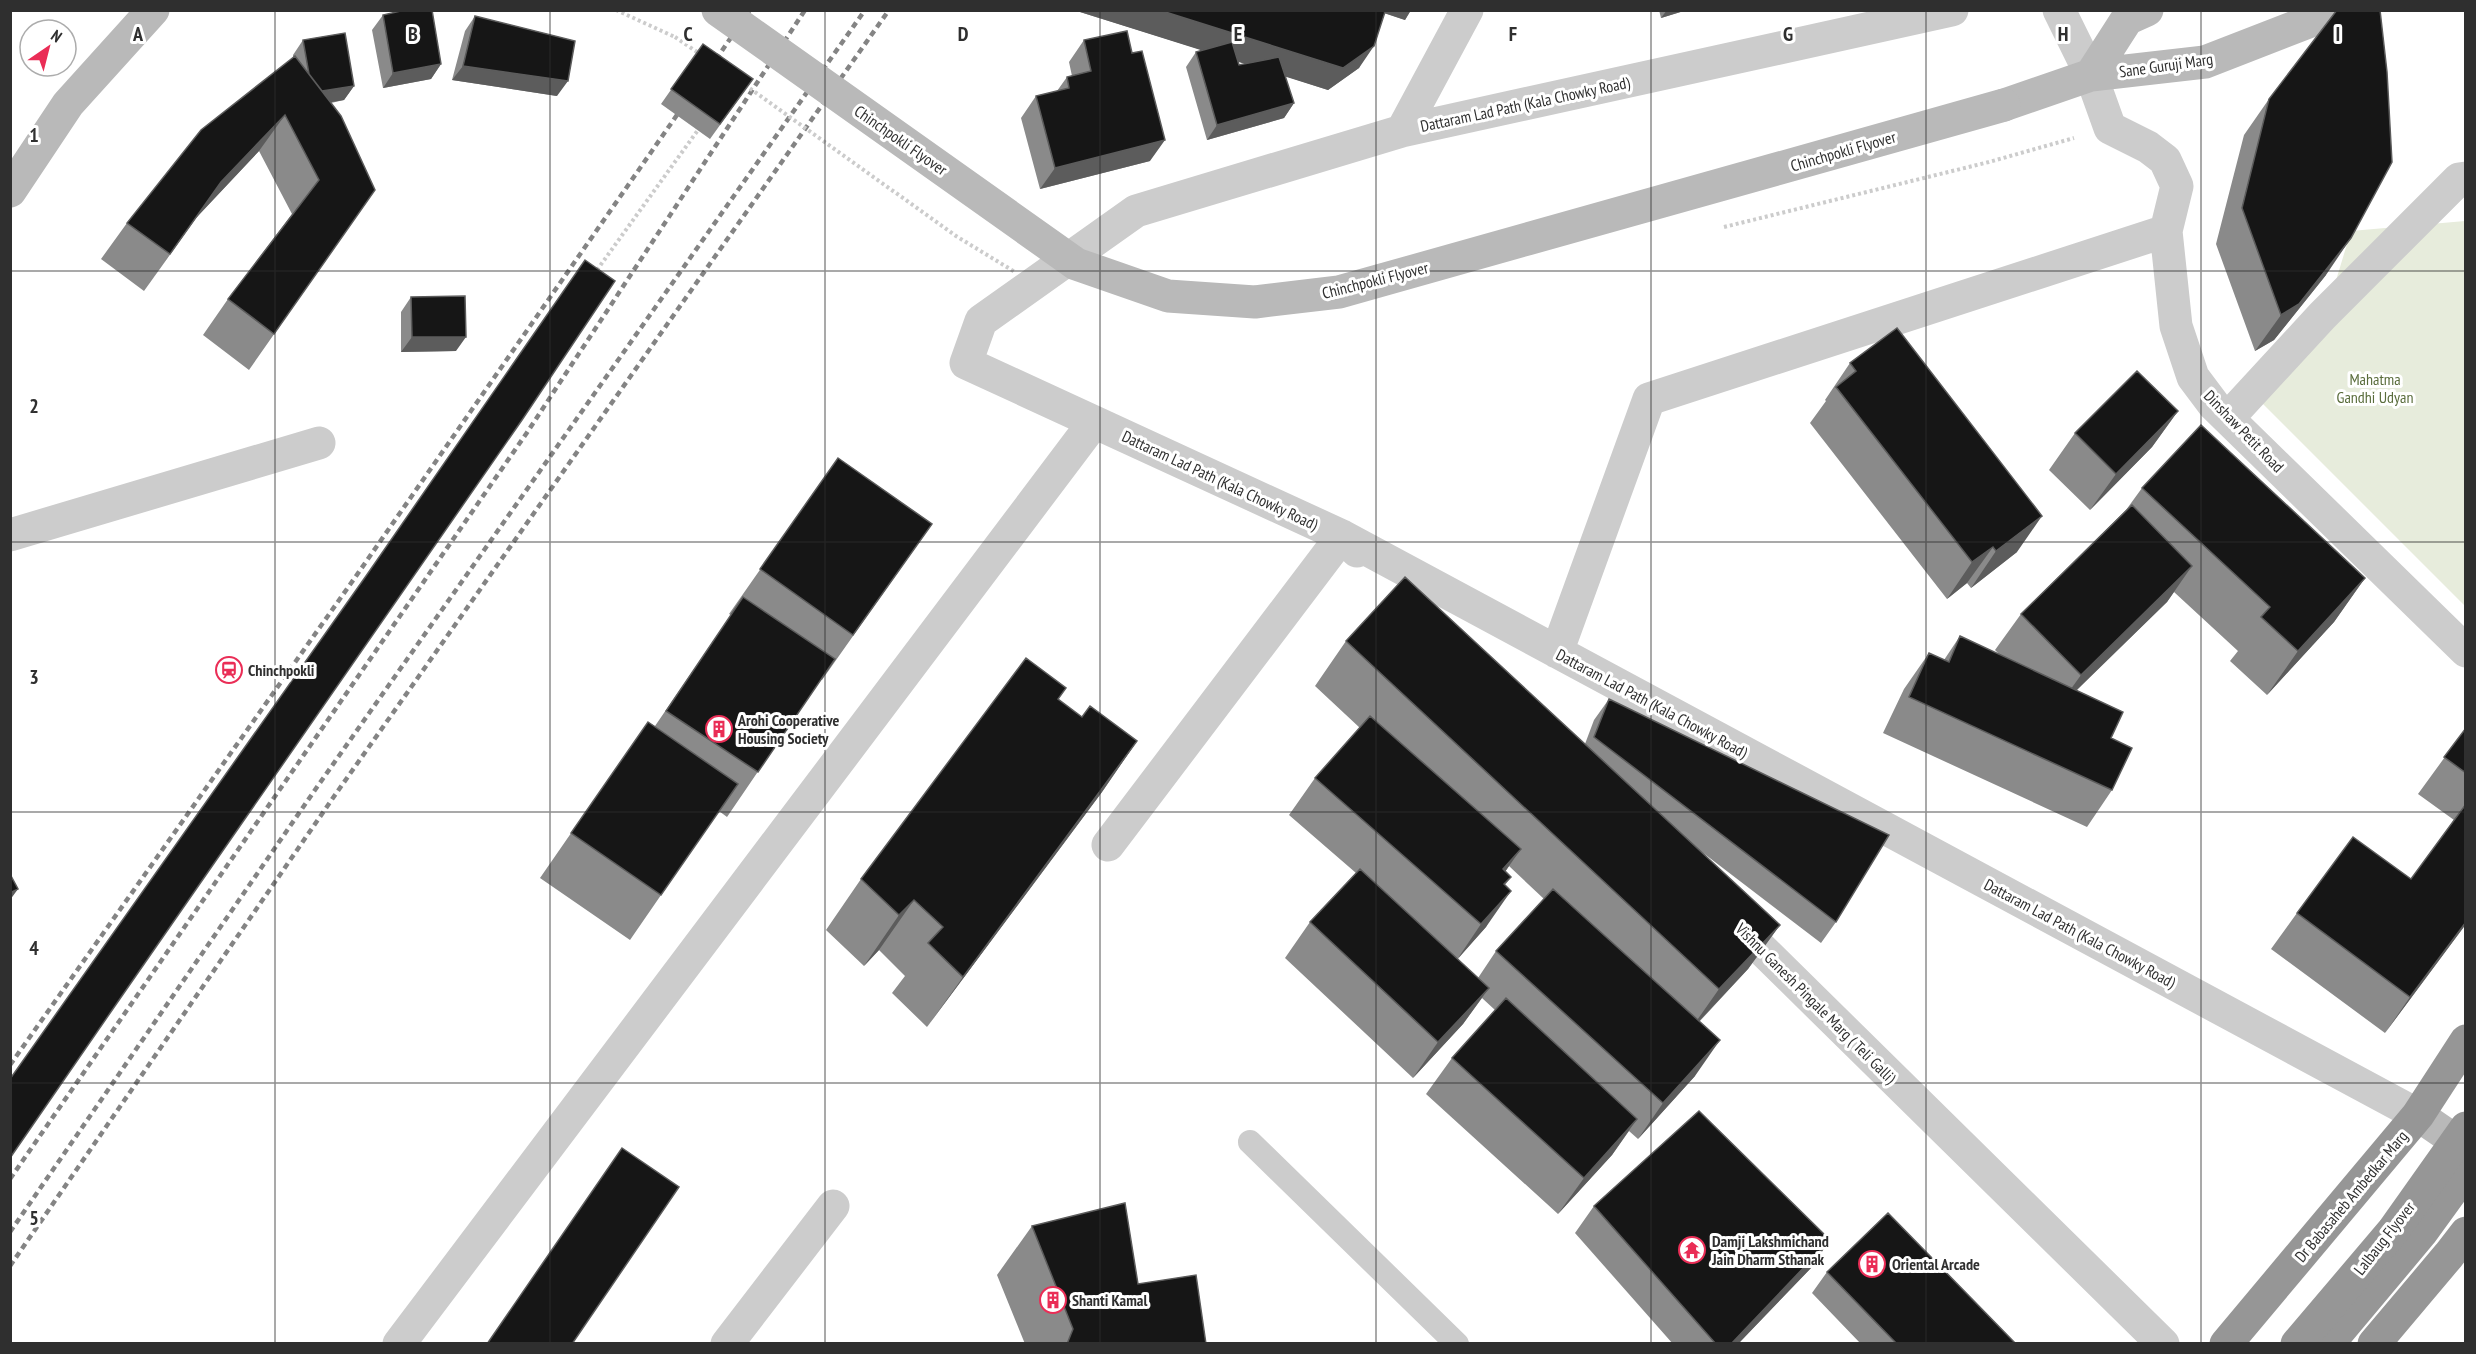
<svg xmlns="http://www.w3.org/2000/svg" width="2476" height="1354" font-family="'PT Sans Narrow',sans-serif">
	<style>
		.green { fill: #e7ecdc }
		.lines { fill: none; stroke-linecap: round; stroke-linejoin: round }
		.path { stroke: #ccc; stroke-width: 4; stroke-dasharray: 3 3; stroke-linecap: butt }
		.lane { stroke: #ccc; stroke-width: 24 }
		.street { stroke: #ccc; stroke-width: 33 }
		.secondary { stroke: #b9b9b9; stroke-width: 33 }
		.highway { stroke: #969696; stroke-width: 33 }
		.rail { stroke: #848484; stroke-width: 4.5; stroke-dasharray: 6 4.5; stroke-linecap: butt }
		.path-bridge { stroke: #ccc; stroke-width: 4; stroke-dasharray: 3 3; stroke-linecap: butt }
		.secondary-bridge { stroke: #b9b9b9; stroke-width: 33 }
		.highway-bridge { stroke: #969696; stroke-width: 33 }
		.wall { fill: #8a8a8a; fill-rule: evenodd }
		.shaded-wall { fill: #5c5c5c }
		.building { fill: #161616; stroke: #5c5c5c; stroke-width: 1.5 }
		.grid { fill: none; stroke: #2f2f2f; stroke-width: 1.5; stroke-opacity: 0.55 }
		.labels { text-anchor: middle; stroke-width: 6; stroke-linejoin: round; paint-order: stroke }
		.street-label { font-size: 16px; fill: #2f2f2f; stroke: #fff }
		.park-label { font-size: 16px; fill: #596c3b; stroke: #fff }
		.poi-label { font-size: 16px; font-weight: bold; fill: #2f2f2f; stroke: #fff; text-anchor: start }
		.grid-label { font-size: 20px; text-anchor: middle; font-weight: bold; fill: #2f2f2f; stroke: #fff; stroke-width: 6; stroke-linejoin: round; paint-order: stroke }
	</style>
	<rect width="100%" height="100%" fill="#fff"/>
	<path class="green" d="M2465 221 2466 603 2464 605 2248 389 2327 310 2351 231Z"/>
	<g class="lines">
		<path class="path" d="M616 10 675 37
			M1724 227 1989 162 2074 138
			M597 270 698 130"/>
		<path class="lane" d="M1250 1142 1457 1344"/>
		<path class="street" d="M1952 10 1402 131 1136 211 981 321 966 363 1342 536 2418 1115
			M2059 10 2091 75 2110 128 2148 147 2165 160 2177 186 2166 231 2176 326 2193 377 2214 405 2466 651
			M1402 131 1467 10
			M2228 418 2322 316 2459 179 2466 178
			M10 535 319 443
			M1557 652 1649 399 2166 231
			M1108 845 1342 536 1357 551
			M1730 918 2163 1344
			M399 1344 1094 422
			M727 1344 833 1206"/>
		<path class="secondary" d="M2091 75 2127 19 2147 10
			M2004 105 2091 75 2205 62 2339 10
			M10 191 68 104 153 10
			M2418 1115 2466 1148"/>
		<path class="highway" d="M2226 1344 2418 1115 2466 1041
			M2328 1344 2421 1233 2466 1171
			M2374 1344 2449 1255 2466 1233"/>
		<path class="rail" d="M710 68 750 10
			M10 1065 354 579 686 102
			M10 1179 526 434 805 10
			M10 1232 317 787 865 10
			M10 1266 335 795 889 10"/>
		<path class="path-bridge" d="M675 37 700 54
			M745 85 956 236 1015 272"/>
		<path class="secondary-bridge" d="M718 10 1076 264 1168 296 1255 302 1339 292 2004 105"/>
		<path class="highway-bridge" d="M2297 1344 2393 1231 2466 1128"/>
	</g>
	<path class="wall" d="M1080 10H1411L1405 20 1384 13 1359 68 1328 90 1285 76 1294 103 1284 118 1207 140 1186 67 1196 52 1202 50 1080 12ZM1238 61 1246 64 1239 65Z
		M1659 10H1687L1661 18Z
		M383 15 441 64 431 79 383 88 372 30Z
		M475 16 557 96 452 80 465 31Z
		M303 40 354 86 344 100 331 103 375 190 249 370 203 335 228 299 292 214 259 151 196 218 144 291 101 259 127 223 293 58V55Z
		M1084 40 1150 161 1040 189 1021 118 1036 96 1057 91 1067 77 1072 76 1069 62Z
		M703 44 753 79 710 139 661 104Z
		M2269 99 2326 275 2274 340 2255 351 2216 244 2244 135Z
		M411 297 456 351 401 352V312Z
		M1850 363 2017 552 1971 588 1967 583 1947 599 1810 423 1826 401 1825 400Z
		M2178 411 2152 447 2090 510 2049 470 2075 433Z
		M838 458 932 524 822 680 821 679 727 817 719 811 630 940 540 878 648 722 655 726 731 615 729 614Z
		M2142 488 2365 578 2334 622 2267 695 2230 661 2238 651 2174 592 2167 602 2077 690 2111 738 2112 790 2087 827 1883 733 1904 689 1929 653 1944 660 1960 636 2000 655 1995 650 2021 614 2126 510Z
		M1346 641 1585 744 1594 720 1609 699 1836 922 1821 943 1698 849 1780 925 1748 969 1700 1021 1695 1076 1638 1139 1629 1131 1612 1155 1558 1214 1426 1094 1452 1058 1495 1010 1482 998 1463 1024 1413 1078 1285 958 1310 922 1356 873 1289 815 1315 778 1360 728 1315 686ZM1509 866 1544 899 1496 951 1478 978 1457 959 1486 927 1505 885 1511 877 1505 872Z
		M1058 700 1082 717 1137 741 1102 792 927 1027 892 993 905 976 879 950 864 966 826 930 861 879Z
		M2466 728V924L2385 1033 2271 949 2297 913 2411 879 2454 820 2418 794Z
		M1594 1206 1811 1268 1738 1344H1673L1575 1233Z
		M1032 1226 1138 1284 1206 1344H1025L997 1275Z
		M1827 1272 2016 1344H1861L1812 1293Z"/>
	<path class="shaded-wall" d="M1081 10H1159L1374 46 1359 68 1328 90 1080 12Z
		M1375 10H1411L1405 20Z
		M1667 10H1687L1661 18Z
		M441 64 431 79 383 88 393 73Z
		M463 66 568 81 557 96 452 80Z
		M354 86 344 100 302 107 312 93Z
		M1294 103 1284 118 1207 140 1217 125Z
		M285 115 259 151 196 218 144 291 221 182Z
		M1165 140 1150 161 1040 189 1055 168Z
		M2351 238 2326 275 2274 340 2255 351 2281 315Z
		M412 337H466L456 351 401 352Z
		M2178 411 2152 447 2090 510 2116 474Z
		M2042 516 2017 552 1971 588 1996 551Z
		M1993 547 1967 583 1947 599 1972 562Z
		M2192 566 2167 602 2055 711 2081 675Z
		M2365 578 2334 622 2267 695 2298 651Z
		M1137 741 1102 792 927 1027 963 977Z
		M1521 849 1495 886 1503 869Z
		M18 889 10 900V893Z
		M1511 891 1486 927 1456 961 1481 924Z
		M914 900 879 950 864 966 899 915Z
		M2466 922V924L2385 1033 2410 997Z
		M1780 925 1748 969 1688 1033 1719 989Z
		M1489 988 1463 1024 1413 1078 1438 1042Z
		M1720 1040 1695 1076 1638 1139 1663 1103Z
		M1637 1119 1612 1155 1558 1214 1584 1178Z
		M1830 1240 1811 1268 1738 1344H1731Z"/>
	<path class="building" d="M405 10H432L441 64 393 73 383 15Z
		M1159 10H1381L1385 12 1374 46 1343 68Z
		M2337 10H2380L2387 72 2392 162 2351 238 2299 304 2281 315 2242 208 2269 99Z
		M475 16 575 41 568 81 463 66Z
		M1127 31 1132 53 1142 51 1165 140 1055 168 1036 96 1069 88 1067 77 1091 71 1084 40Z
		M345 33 354 86 322 91 309 74 303 40Z
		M1232 42 1239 65 1279 57 1294 103 1217 125 1196 52Z
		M703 44 753 79 720 124 671 89Z
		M295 56 341 116 375 190 274 334 228 299 319 180 285 115 221 182 170 254 127 223 201 130Z
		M585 260 615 281 522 420 117 1003 10 1158V1079L366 576Z
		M465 296 466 337H412L411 297Z
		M1897 328 2042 516 1996 551 1993 547 1972 562 1836 387 1856 371 1850 363Z
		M2137 371 2178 411 2116 474 2075 433Z
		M2201 425 2365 578 2298 651 2261 617 2270 607 2142 488Z
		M838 458 932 524 853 635 760 569Z
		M2132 505 2192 566 2081 675 2021 614Z
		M1405 577 1780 925 1719 989 1346 641Z
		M743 597 835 659 758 772 666 711Z
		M1960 636 2123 712 2111 738 2132 748 2112 790 1909 697 1929 653 1949 662Z
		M1026 658 1066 688 1058 699 1082 717 1090 706 1137 741 963 977 928 943 943 927 914 900 899 915 861 879Z
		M1609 699 1889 835 1836 922 1594 737Z
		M1370 716 1521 849 1503 869 1511 877 1504 884 1511 891 1481 924 1315 778Z
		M648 722 738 784 661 895 571 833Z
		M2466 728V773L2444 757Z
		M2466 804V922L2410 997 2297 913 2353 837 2411 879Z
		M1360 869 1489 988 1438 1042 1310 922Z
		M10 874 18 889 10 893Z
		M1553 889 1720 1040 1663 1103 1496 951Z
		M1506 998 1637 1119 1584 1178 1452 1058Z
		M1699 1111 1830 1240 1731 1344H1716L1594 1206Z
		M622 1148 679 1187 572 1344H487Z
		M1125 1203 1138 1284 1196 1275 1206 1344H1067L1073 1329 1032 1226Z
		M1888 1213 2016 1344H1897L1827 1272Z"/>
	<path class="grid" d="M275 10V1344M550 10V1344M825 10V1344M1100 10V1344M1376 10V1344M1651 10V1344M1926 10V1344M2201 10V1344M10 271H2466M10 542H2466M10 812H2466M10 1083H2466"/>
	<defs>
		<symbol id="station-ring" viewBox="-11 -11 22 22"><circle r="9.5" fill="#fff" stroke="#ea2d56" stroke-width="1.5"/><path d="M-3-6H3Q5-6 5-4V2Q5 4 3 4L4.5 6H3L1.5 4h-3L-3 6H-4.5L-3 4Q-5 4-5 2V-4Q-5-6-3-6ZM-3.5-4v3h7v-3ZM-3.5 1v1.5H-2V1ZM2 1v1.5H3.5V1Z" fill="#ea2d56"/></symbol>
		<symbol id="building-ring" viewBox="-11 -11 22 22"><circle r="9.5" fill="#fff" stroke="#ea2d56" stroke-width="1.5"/><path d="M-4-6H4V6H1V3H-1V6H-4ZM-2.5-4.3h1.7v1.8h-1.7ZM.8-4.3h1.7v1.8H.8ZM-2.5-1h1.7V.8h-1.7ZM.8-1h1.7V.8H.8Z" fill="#ea2d56"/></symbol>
		<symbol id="temple-ring" viewBox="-11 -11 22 22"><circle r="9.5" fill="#fff" stroke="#ea2d56" stroke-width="1.5"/><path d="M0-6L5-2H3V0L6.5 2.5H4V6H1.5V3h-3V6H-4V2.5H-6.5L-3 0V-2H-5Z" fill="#ea2d56"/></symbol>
	</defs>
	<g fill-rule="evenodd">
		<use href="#station-ring" x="214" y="655" width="30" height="30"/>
		<use href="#building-ring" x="704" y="714" width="30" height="30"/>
		<use href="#temple-ring" x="1677" y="1235" width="30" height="30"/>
		<use href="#building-ring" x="1857" y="1249" width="30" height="30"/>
		<use href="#building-ring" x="1038" y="1285" width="30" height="30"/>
	</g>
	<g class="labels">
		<g class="street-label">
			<text transform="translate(2166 65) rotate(-8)" y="6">Sane Guruji Marg</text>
			<text transform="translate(1525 104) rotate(-12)" y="6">Dattaram Lad Path (Kala Chowky Road)</text>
			<text transform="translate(901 140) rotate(35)" y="6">Chinchpokli Flyover</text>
			<text transform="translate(1843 151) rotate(-16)" y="6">Chinchpokli Flyover</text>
			<text transform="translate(1375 280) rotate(-14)" y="6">Chinchpokli Flyover</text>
			<text transform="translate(2244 431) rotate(46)" y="6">Dinshaw Petit Road</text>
			<text transform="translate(1220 480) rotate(25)" y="6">Dattaram Lad Path (Kala Chowky Road)</text>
			<text transform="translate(1652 703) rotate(28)" y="6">Dattaram Lad Path (Kala Chowky Road)</text>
			<text transform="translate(2080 933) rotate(28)" y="6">Dattaram Lad Path (Kala Chowky Road)</text>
			<text transform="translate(1816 1003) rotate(45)" y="6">Vishnu Ganesh Pingale Marg ( Teli Galli)</text>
			<text transform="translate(2351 1196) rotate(-50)" y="6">Dr Babasaheb Ambedkar Marg</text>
			<text transform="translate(2384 1238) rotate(-52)" y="6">Lalbaug Flyover</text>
		</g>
		<g class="park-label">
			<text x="2375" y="385">Mahatma<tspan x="2375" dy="18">Gandhi Udyan</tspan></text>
		</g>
		<g class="poi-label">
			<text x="248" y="676">Chinchpokli</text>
			<text x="738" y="726">Arohi Cooperative<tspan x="738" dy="18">Housing Society</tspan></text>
			<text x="1712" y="1247">Damji Lakshmichand<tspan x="1712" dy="18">Jain Dharm Sthanak</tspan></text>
			<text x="1892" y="1270">Oriental Arcade</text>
			<text x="1072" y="1306">Shanti Kamal</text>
		</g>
	</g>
	<g class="grid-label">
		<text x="138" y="41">A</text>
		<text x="413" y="41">B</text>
		<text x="688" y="41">C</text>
		<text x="963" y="41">D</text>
		<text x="1238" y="41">E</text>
		<text x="1513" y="41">F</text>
		<text x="1788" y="41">G</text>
		<text x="2063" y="41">H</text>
		<text x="2338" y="41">I</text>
		<text x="34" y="142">1</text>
		<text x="34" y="413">2</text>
		<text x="34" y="684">3</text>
		<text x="34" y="955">4</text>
		<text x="34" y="1225">5</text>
	</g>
	<rect width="2476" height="1354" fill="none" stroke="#2f2f2f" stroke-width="24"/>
	<g transform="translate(48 48) rotate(35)"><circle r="28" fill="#ffffff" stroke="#acacac" stroke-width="1.5"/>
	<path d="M0-4.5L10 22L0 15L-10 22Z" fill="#ea2d56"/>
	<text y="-9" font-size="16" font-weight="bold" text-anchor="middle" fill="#2f2f2f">N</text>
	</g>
</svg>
